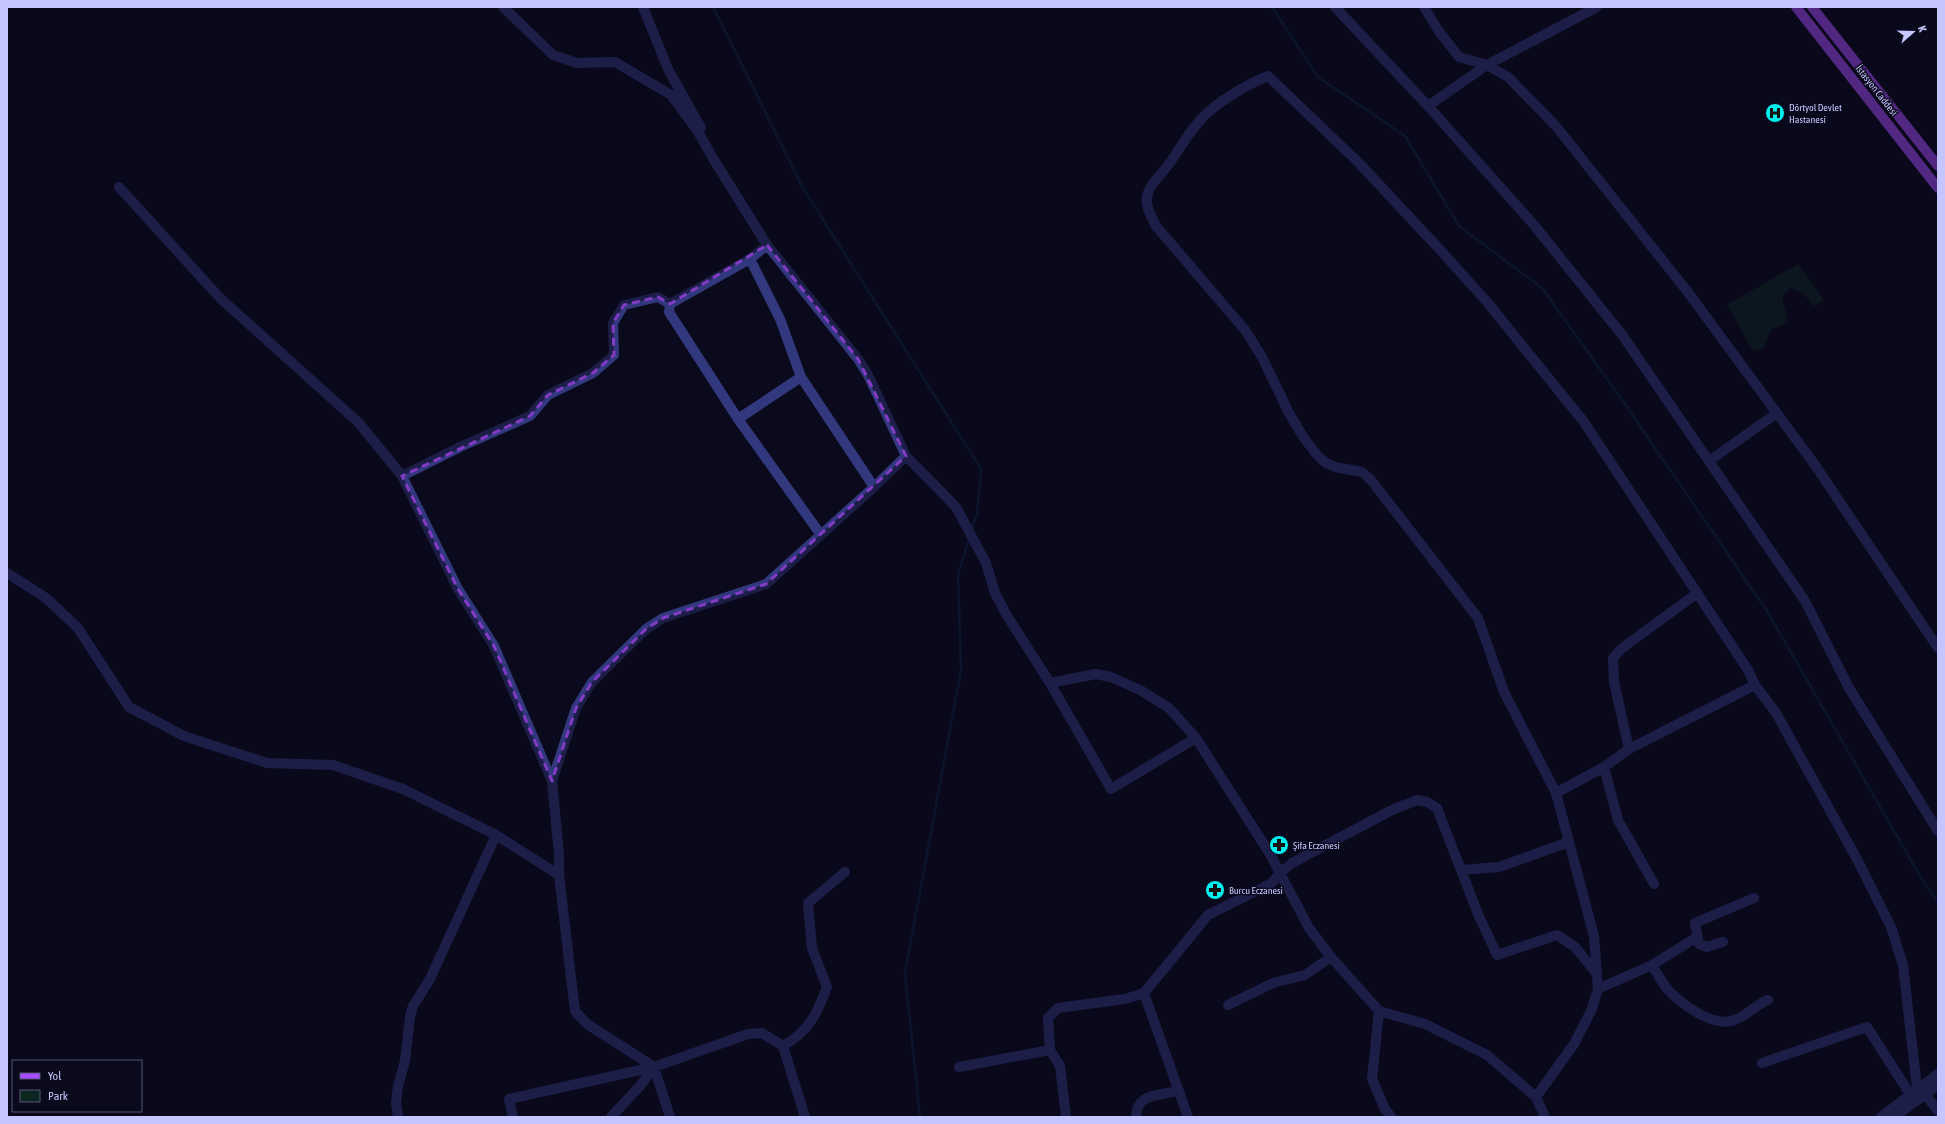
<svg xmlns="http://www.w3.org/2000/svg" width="1945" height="1124" font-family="'Asap Condensed',sans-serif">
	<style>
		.green { fill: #0d2622 }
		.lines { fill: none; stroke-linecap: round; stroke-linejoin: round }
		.stream { stroke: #092541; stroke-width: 2.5 }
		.minor { stroke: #32387e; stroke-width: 10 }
		.major { stroke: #a84cff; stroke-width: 10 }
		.marked { fill: none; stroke: #823bc5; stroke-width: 3; stroke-dasharray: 8 5; stroke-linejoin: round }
		.labels { text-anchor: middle; stroke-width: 3; stroke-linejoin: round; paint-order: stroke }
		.street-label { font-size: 10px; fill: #c5c5ff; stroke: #0b0a1c }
		.poi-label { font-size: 10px; fill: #c5c5ff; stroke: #0b0a1c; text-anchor: start }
	</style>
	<rect width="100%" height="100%" fill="#0b0a1c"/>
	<path class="green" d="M1798 264 1824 300 1814 306 1802 292 1790 288 1782 297 1788 321 1770 331 1764 348 1753 351 1727 305Z"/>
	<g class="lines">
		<path class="stream" d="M713 7 803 188 981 469 977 514 971 530
			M1272 7 1318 77 1405 136 1459 226 1542 288 1622 400 1767 611 1923 881 1938 902
			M920 1117 905 973 961 670 958 574 969 539"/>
		<path class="minor" d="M503 7 553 55 577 63 615 62 671 95 697 130 714 160 767 245 858 359 868 375 906 456 956 507 986 563 995 593 1006 614 1050 683 1111 789 1196 738
			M643 7 668 69 701 128
			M1335 7 1428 106 1534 225 1623 336 1805 601 1849 688 1938 831
			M1424 7 1438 30 1459 57 1487 65 1508 77 1555 125 1687 291 1815 465 1938 648
			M1428 106 1487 65 1597 7
			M119 187 220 298 359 423 402 476 458 589 494 646 552 781
			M767 245 750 259 670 304 669 312 738 419 821 535
			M750 259 780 319 801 377 874 487
			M738 419 801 377
			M1709 461 1777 413
			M402 476 460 447 530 416 548 395 593 373 614 355 613 323 624 305 658 297 670 304
			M7 573 46 598 78 628 129 707 184 736 267 763 333 765 403 789 496 835 559 875
			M1050 683 1096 674 1111 677 1140 690 1169 708 1196 738 1270 854 1309 928 1331 957 1379 1011 1425 1024 1487 1055 1536 1097 1545 1117
			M1629 749 1614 682 1613 658 1621 649 1696 594
			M1604 767 1618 820 1654 884
			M1556 793 1604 767 1629 749 1755 685
			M1461 870 1499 867 1569 842
			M1723 942 1707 947 1699 944 1695 923 1754 898
			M1652 965C1657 973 1662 983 1669 991 1682 1004 1711 1026 1731 1021 1745 1018 1755 1005 1768 1000
			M1598 989 1652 965 1697 937
			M1144 993 1188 1117
			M1228 1005 1273 983 1305 975 1331 957
			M1379 1011 1372 1079 1385 1109 1391 1117
			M783 1046C809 1031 817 1014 827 987L812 948 808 903 845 872
			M1762 1063 1867 1027 1910 1094
			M959 1067 1050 1050
			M1925 1094 1938 1111
			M1536 1097 1574 1044 1591 1011 1598 989 1594 936 1556 793 1504 692 1478 618 1371 480 1362 472 1335 467 1326 463 1318 456 1304 438 1289 413 1262 357 1245 330 1156 226C1152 217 1145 207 1147 197 1149 184 1162 174 1169 164 1179 151 1186 136 1197 124 1210 106 1247 84 1268 76L1358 162 1443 253 1487 302 1584 422 1748 670 1755 685 1776 713 1858 861 1891 927 1903 965 1917 1088
			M398 1117 396 1103 398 1086 405 1061 410 1016 413 1006 430 979 496 835
			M513 1117 509 1099 654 1067 748 1034 762 1033 783 1046 805 1117
			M611 1117 640 1086 654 1067
			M670 1117 654 1067 587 1024 575 1011 559 875V854L552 781 576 708 592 682 646 629 663 618 766 584 874 487 906 456
			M1066 1117 1060 1066 1050 1050 1048 1018 1058 1008 1125 999 1144 993 1208 915 1272 883 1280 873 1292 863 1392 810 1417 800 1427 802 1437 808 1478 914 1497 955 1557 935 1575 947 1597 974
			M1136 1117C1137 1093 1158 1096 1177 1091
			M1881 1117 1938 1074
			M1894 1117 1938 1085"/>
		<path class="major" d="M1796 7 1938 188
			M1812 7 1938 166"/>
	</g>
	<path d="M0 0H1945V1124H0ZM767 245 858 359 906 456 766 584 663 618 646 629 592 682 576 708 552 781 494 646 458 589 402 476 530 416 548 395 593 373 614 355 613 323 624 305 658 297 670 304Z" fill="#0b0a1c" fill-opacity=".55" fill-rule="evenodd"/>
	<path class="marked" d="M767 245 858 359 906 456 766 584 663 618 646 629 592 682 576 708 552 781 494 646 458 589 402 476 530 416 548 395 593 373 614 355 613 323 624 305 658 297 670 304Z"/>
	<defs>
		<symbol id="hospital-disc" viewBox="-11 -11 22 22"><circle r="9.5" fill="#00f0ee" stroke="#0b0a1c"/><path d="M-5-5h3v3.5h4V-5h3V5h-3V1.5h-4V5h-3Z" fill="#111"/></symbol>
		<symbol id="pharmacy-disc" viewBox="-11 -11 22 22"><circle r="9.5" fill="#00f0ee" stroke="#0b0a1c"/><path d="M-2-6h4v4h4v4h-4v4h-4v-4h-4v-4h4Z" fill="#111"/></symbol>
	</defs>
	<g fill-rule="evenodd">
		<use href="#hospital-disc" x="1764" y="102" width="22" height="22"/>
		<use href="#pharmacy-disc" x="1268" y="834" width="22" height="22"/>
		<use href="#pharmacy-disc" x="1204" y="879" width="22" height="22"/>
	</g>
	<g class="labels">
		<g class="street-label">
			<text transform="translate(1877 90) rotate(52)" y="4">İstasyon Caddesi</text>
		</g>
		<g class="poi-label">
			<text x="1789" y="111">Dörtyol Devlet<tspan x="1789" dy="12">Hastanesi</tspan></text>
			<text x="1293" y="849">Şifa Eczanesi</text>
			<text x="1229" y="894">Burcu Eczanesi</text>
		</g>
	</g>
	<rect width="1945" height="1124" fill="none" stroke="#c5c5ff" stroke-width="16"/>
	<rect x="12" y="1060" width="130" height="52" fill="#0b0a1c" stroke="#555577"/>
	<rect x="20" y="1073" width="20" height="6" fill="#a84cff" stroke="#555577"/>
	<text x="48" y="1080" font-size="12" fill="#c5c5ff">Yol</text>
	<rect x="20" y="1090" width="20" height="12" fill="#0d2622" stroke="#555577"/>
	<text x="48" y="1100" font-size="12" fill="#c5c5ff">Park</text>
	<g transform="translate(1913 32) rotate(70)" stroke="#0b0a1c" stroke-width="3" paint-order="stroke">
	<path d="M0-3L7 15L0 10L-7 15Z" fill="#c5c5ff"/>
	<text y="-6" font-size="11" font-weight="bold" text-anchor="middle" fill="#c5c5ff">K</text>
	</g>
</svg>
